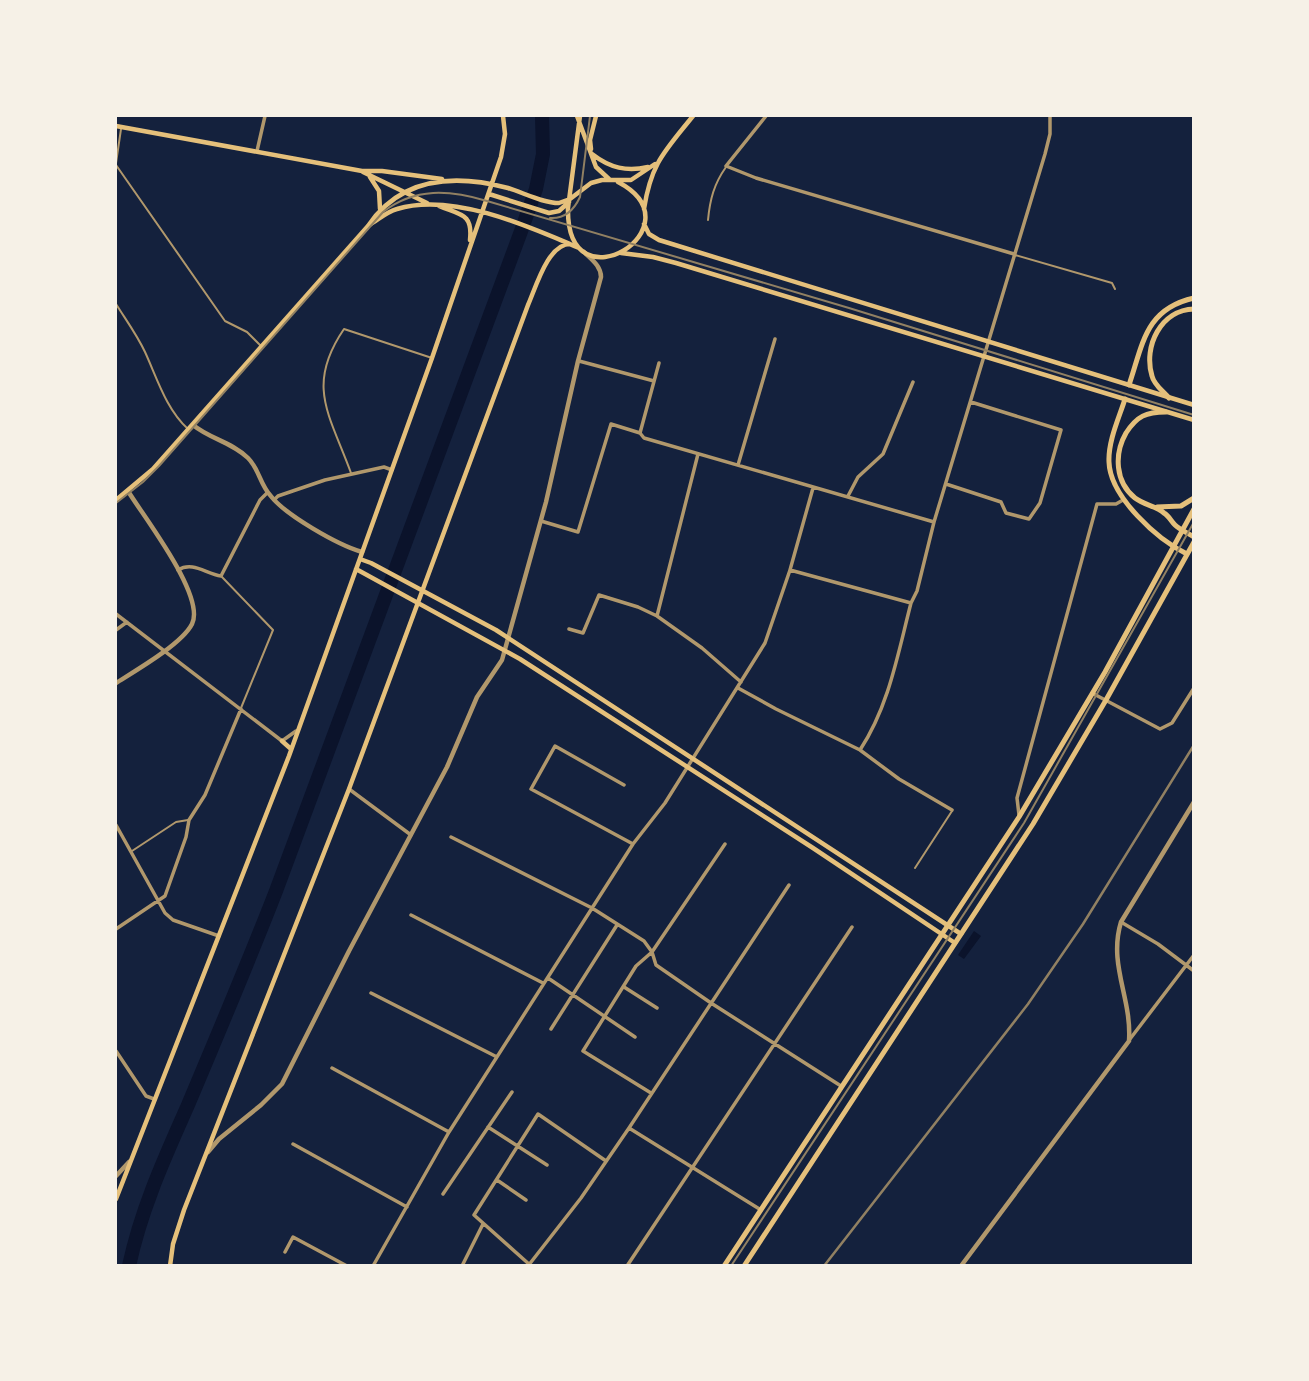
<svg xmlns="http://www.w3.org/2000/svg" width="1309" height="1381" font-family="Lora,serif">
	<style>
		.water { fill: #0b132b }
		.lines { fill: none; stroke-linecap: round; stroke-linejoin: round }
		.river { stroke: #0b132b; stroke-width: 14 }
		.service { stroke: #b1986c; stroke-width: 2 }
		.minor { stroke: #b1986c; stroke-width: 3.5 }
		.tertiary { stroke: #b1986c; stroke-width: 4.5 }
		.secondary { stroke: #e5c07b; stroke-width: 4.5 }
		.primary { stroke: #e5c07b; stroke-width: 5 }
		.tram { stroke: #918062; stroke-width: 2 }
		.rail { stroke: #918062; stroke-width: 2.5 }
	</style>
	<rect width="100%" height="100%" fill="#14213d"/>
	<path class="water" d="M974 931 981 936 964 959 958 955Z"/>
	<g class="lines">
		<path class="river" d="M129 1266C141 1209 165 1157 188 1105 218 1034 248 963 276 891L520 234 536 189 543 154 542 116"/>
		<path class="service" d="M116 163 121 129
			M116 165 225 321 247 332 260 345
			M708 220C710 199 714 184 726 167
			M1015 255 1112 283 1115 289
			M116 304C126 320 137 335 145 352 157 378 166 409 188 429
			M351 473C330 415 305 386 344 329L432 358
			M222 577 273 630 241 708
			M132 851 176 822 188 820
			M915 868 952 811"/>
		<path class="minor" d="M766 116 726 166 756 178 1014 254
			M257 151 265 116
			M579 361 654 381
			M640 433 659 363
			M698 454 657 616 702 648 741 682
			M738 465 775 339
			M946 484 1001 502 1006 513 1029 519 1040 503 1061 430 971 402
			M848 496 858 477 883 454 913 382
			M274 500 278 496 325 480 384 467 392 470
			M541 521 578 532 611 424 640 433 644 438 934 522
			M178 570C193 561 206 574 221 576L260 500 267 493
			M790 570 911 603
			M116 614 282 741 296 731
			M569 629 583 633 599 595 638 607 657 616
			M116 630 127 622
			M738 688 776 709 860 750 899 779 952 810
			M1092 693 1160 729 1172 723 1194 688
			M860 750C889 706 898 653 911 603L917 591 934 522 1045 154 1050 134V116
			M624 785 555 746 531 789 633 844
			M349 789 411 835
			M1019 815 1017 798 1097 504H1116L1123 500
			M116 825 165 913 173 920 219 936
			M451 837 592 908 644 941 652 952 656 965 711 1003 841 1086
			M411 915 543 983
			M1121 922 1158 944 1194 971
			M116 929 165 896 186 837 189 820 205 795 241 709
			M548 978 635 1037
			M624 987 657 1008
			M371 993 497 1057
			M551 1029 617 925
			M1130 1039 1194 955
			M116 1051 146 1096 154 1099
			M332 1068 449 1132
			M651 1093 583 1051 636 966 652 952 725 844
			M488 1127 547 1165
			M629 1128 761 1210
			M293 1144 407 1207
			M497 1180 526 1200
			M443 1194 512 1092
			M285 1252 293 1237 347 1266
			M530 1265 474 1215 538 1114 606 1161
			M373 1266 449 1132 633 844 665 803 765 643 790 570 813 488
			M462 1266 483 1224
			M528 1266 581 1198 629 1128 789 885
			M627 1266 852 927"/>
		<path class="tertiary" d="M193 425C210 439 232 442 248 458 259 469 260 484 270 495 285 515 338 545 362 552
			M116 683C135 671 182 644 192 624 206 596 143 516 128 491
			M208 1152 219 1139 261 1105 282 1084 349 951 447 767 477 697 502 660 546 502 578 361 601 277C601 266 592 260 584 252
			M116 1176 129 1162
			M961 1266 1129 1041C1132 998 1108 965 1121 922L1194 802"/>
		<path class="secondary" d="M577 116 596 167 609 179
			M580 116 568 208C566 312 702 226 618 182
			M116 126 362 171H382L442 179
			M591 149 590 140 596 116
			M592 154C610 168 627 172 648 167
			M363 172 427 203
			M370 177 379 191 380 209
			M489 194 549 213 559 211 569 202
			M439 206C460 215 473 213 470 240
			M644 209C651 163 665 151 693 116
			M644 224 649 234 659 240 1194 405
			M369 225C378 220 386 212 397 209 452 192 528 226 579 248
			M621 253 653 257 676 263 1194 420
			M116 500 153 469 368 226C401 177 455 174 508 188 524 193 543 203 559 203L570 199 591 183 602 180H631L655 164
			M360 559 371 563 496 630 961 934
			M356 569 520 659 813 848 955 943
			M282 741 291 749
			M116 1199 289 756 432 358 501 157 505 134 503 116
			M170 1266 173 1244 184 1210 349 789 528 305C536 287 548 244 570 244"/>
		<path class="primary" d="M1129 385C1143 344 1145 309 1194 298
			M1169 398C1163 391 1154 385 1152 376 1143 346 1161 310 1194 309
			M1125 399C1119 418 1108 441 1109 462 1110 497 1158 540 1187 554
			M1166 412C1146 412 1137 416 1126 433 1114 454 1115 482 1135 498 1144 505 1156 506 1164 513 1169 516 1171 521 1175 525 1180 530 1188 533 1194 537
			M1157 507 1181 506 1194 498
			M724 1266 1019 817 1105 672 1194 509
			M744 1266 1033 824 1106 700 1194 542"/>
		<path class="tram" d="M550 218C565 219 574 210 580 197L590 116
			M116 503 143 482 159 466 383 212C415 187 450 190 487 201L849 308 1194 415
			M731 1266 1024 823 1194 522"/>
		<path class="rail" d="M824 1266 1028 1004 1083 924 1194 745"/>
	</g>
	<rect width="1309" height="1381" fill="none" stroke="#f6f1e7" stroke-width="234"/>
</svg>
